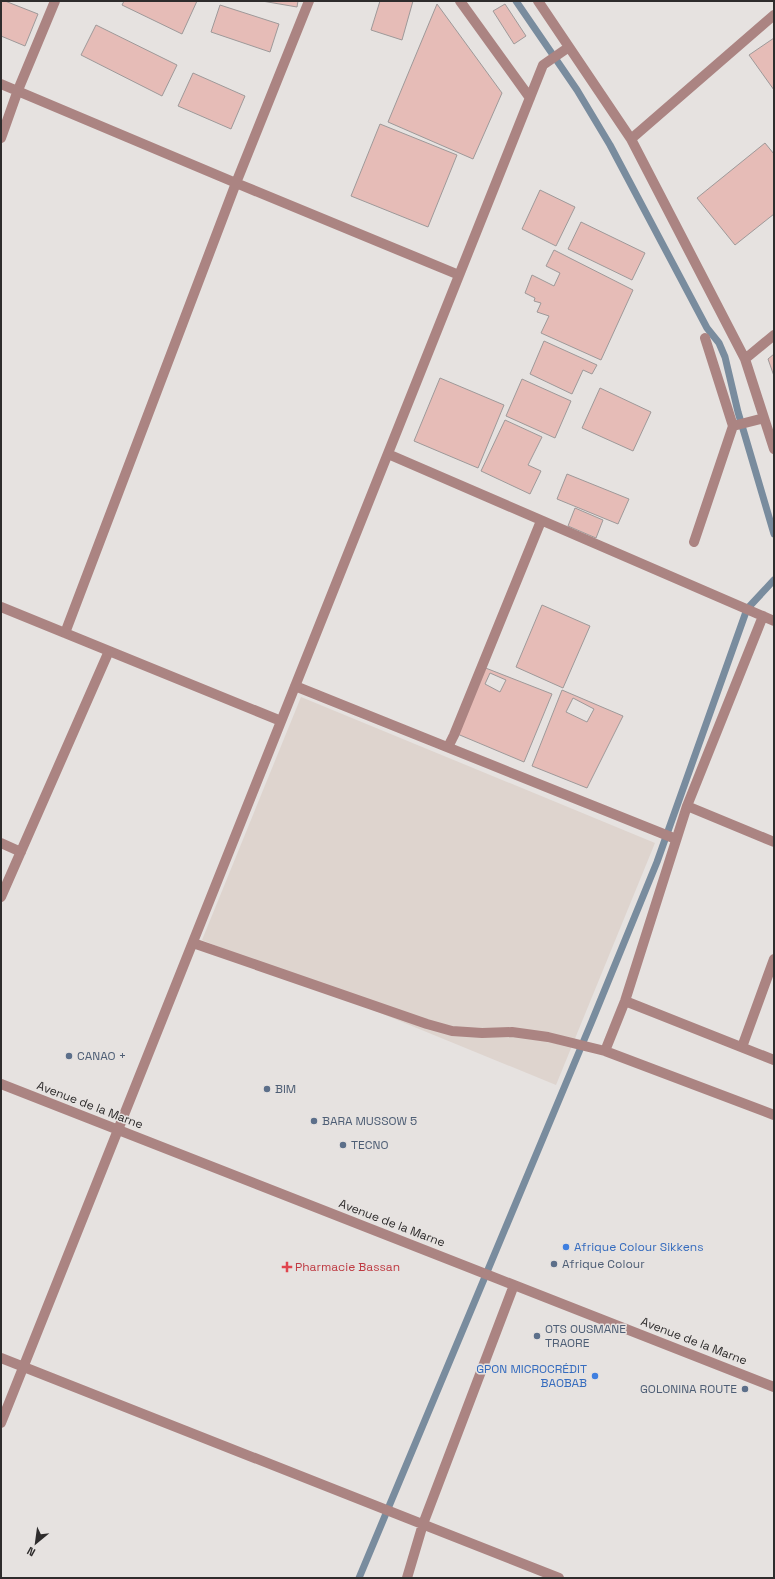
<svg xmlns="http://www.w3.org/2000/svg" width="775" height="1579" font-family="'Space Grotesk',sans-serif">
	<style>
		.built { fill: #ded4ce }
		.lines { fill: none; stroke-linecap: round; stroke-linejoin: round }
		.stream { stroke: #798c9e; stroke-width: 7 }
		.building { fill: #e6bcb7; stroke: #9e9999; fill-rule: evenodd }
		.minor { stroke: #ab8482; stroke-width: 10 }
		.service-dot { fill: #5c6f8a; stroke: #e6e2e0; stroke-width: 1.5 }
		.shop-dot { fill: #3f7fe0; stroke: #e6e2e0; stroke-width: 1.5 }
		.health-dot { fill: #e0444e; stroke: #e6e2e0; stroke-width: 1.5 }
		.labels { text-anchor: middle; stroke-width: 3; stroke-linejoin: round; paint-order: stroke }
		.service-label { font-size: 12px; fill: #4e5e75; stroke: #e6e2e0; text-anchor: start }
		.street-label { font-size: 12px; fill: #2e2c2c; stroke: #e6e2e0 }
		.shop-label { font-size: 12px; fill: #366cbe; stroke: #e6e2e0; text-anchor: start }
		.health-label { font-size: 12px; fill: #be3a42; stroke: #e6e2e0; text-anchor: start }
	</style>
	<rect width="100%" height="100%" fill="#e6e2e0"/>
	<path class="built" d="M301 697 655 843 556 1085 202 940Z"/>
	<g class="lines">
		<path class="stream" d="M516 1 577 90 610 145 707 328 719 343 725 357 738 412 774 534
			M359 1578 592 1021 657 862 747 609 774 580"/>
	</g>
	<path class="building" d="M1 1H5L38 14 25 46 1 36Z
		M124 1H197L182 34 122 5Z
		M262 1H298L297 7Z
		M380 1H413L402 40 371 30Z
		M437 4 502 93 473 159 388 122Z
		M505 4 526 36 514 44 493 11Z
		M220 5 279 24 270 52 211 32Z
		M96 25 177 65 162 96 81 55Z
		M774 38V90L749 55Z
		M193 73 245 96 231 129 178 106Z
		M380 124 457 155 428 227 351 196Z
		M765 143 774 154V214L735 245 697 198Z
		M540 190 575 207 556 246 522 229Z
		M581 222 645 253 632 280 568 249Z
		M554 250 633 290 601 360 541 333 549 316 537 312 541 303 534 301 535 298 525 293 532 275 554 286 560 273 546 266Z
		M544 341 597 365 592 374 583 370 572 394 530 374Z
		M774 354V376L768 359Z
		M440 378 504 405 478 468 414 441Z
		M522 379 571 401 555 438 506 416Z
		M600 388 651 412 633 451 582 428Z
		M505 420 542 437 528 465 541 471 530 494 481 471Z
		M567 474 629 499 618 524 557 499Z
		M575 508 603 520 596 538 568 526Z
		M542 605 590 626 563 688 516 667Z
		M483 667 552 694 524 762 455 733ZM490 673 506 680 500 692 485 684Z
		M562 690 623 716 587 788 532 766ZM573 698 594 709 587 722 566 712Z"/>
	<g class="lines">
		<path class="minor" d="M460 1 530 98
			M538 1 631 139 774 15
			M1 84 236 183 459 275
			M1 138 18 90 55 1
			M631 139 745 359 774 449
			M745 359 774 335
			M733 426 764 418
			M388 454 774 621
			M694 542 733 426 705 338
			M1 607 281 721
			M65 633 236 183 309 1
			M295 686 676 839
			M448 747 454 735 541 521
			M687 806 774 842
			M1 843 21 852
			M1 897 109 651
			M193 943 427 1024 452 1031 482 1033 512 1032 548 1037 605 1051 774 1115
			M625 1001 774 1060
			M742 1047 774 959
			M605 1051 625 1001 687 806 763 616
			M1 1084 774 1387
			M1 1358 559 1578
			M1 1423 543 65 569 47
			M407 1578 423 1524 514 1285"/>
	</g>
	<g class="service-dot">
		<circle cx="69" cy="1056" r="4"/>
		<circle cx="267" cy="1089" r="4"/>
		<circle cx="314" cy="1121" r="4"/>
		<circle cx="343" cy="1145" r="4"/>
		<circle cx="554" cy="1264" r="4"/>
		<circle cx="537" cy="1336" r="4"/>
		<circle cx="745" cy="1389" r="4"/>
	</g>
	<g class="shop-dot">
		<circle cx="566" cy="1247" r="4"/>
		<circle cx="595" cy="1376" r="4"/>
	</g>
	<path class="health-dot" d="M285 1261h4v4h4v4h-4v4h-4v-4h-4v-4h4z"/>
	<g class="labels">
		<g class="service-label">
			<text x="77" y="1060">CANAO +</text>
			<text x="275" y="1093">BIM</text>
			<text x="322" y="1125">BARA MUSSOW 5</text>
			<text x="351" y="1149">TECNO</text>
			<text x="562" y="1268">Afrique Colour</text>
			<text x="545" y="1333">OTS OUSMANE<tspan x="545" dy="14">TRAORE</tspan></text>
			<text x="737" y="1393" text-anchor="end">GOLONINA ROUTE</text>
		</g>
		<g class="street-label">
			<text transform="translate(90 1105) rotate(21)" y="4">Avenue de la Marne</text>
			<text transform="translate(392 1223) rotate(21)" y="4">Avenue de la Marne</text>
			<text transform="translate(694 1341) rotate(21)" y="4">Avenue de la Marne</text>
		</g>
		<g class="shop-label">
			<text x="574" y="1251">Afrique Colour Sikkens</text>
			<text x="587" y="1373" text-anchor="end">GPON MICROCRÉDIT<tspan x="587" dy="14">BAOBAB</tspan></text>
		</g>
		<g class="health-label">
			<text x="295" y="1271">Pharmacie Bassan</text>
		</g>
	</g>
	<rect width="775" height="1579" fill="none" stroke="#2e2c2c" stroke-width="4"/>
	<g transform="translate(36 1543) rotate(209)" stroke="#e6e2e0" stroke-width="3" paint-order="stroke">
	<path d="M0-3L7 15L0 10L-7 15Z" fill="#2e2c2c"/>
	<text y="-6" font-size="11" font-weight="bold" text-anchor="middle" fill="#2e2c2c">N</text>
	</g>
</svg>
